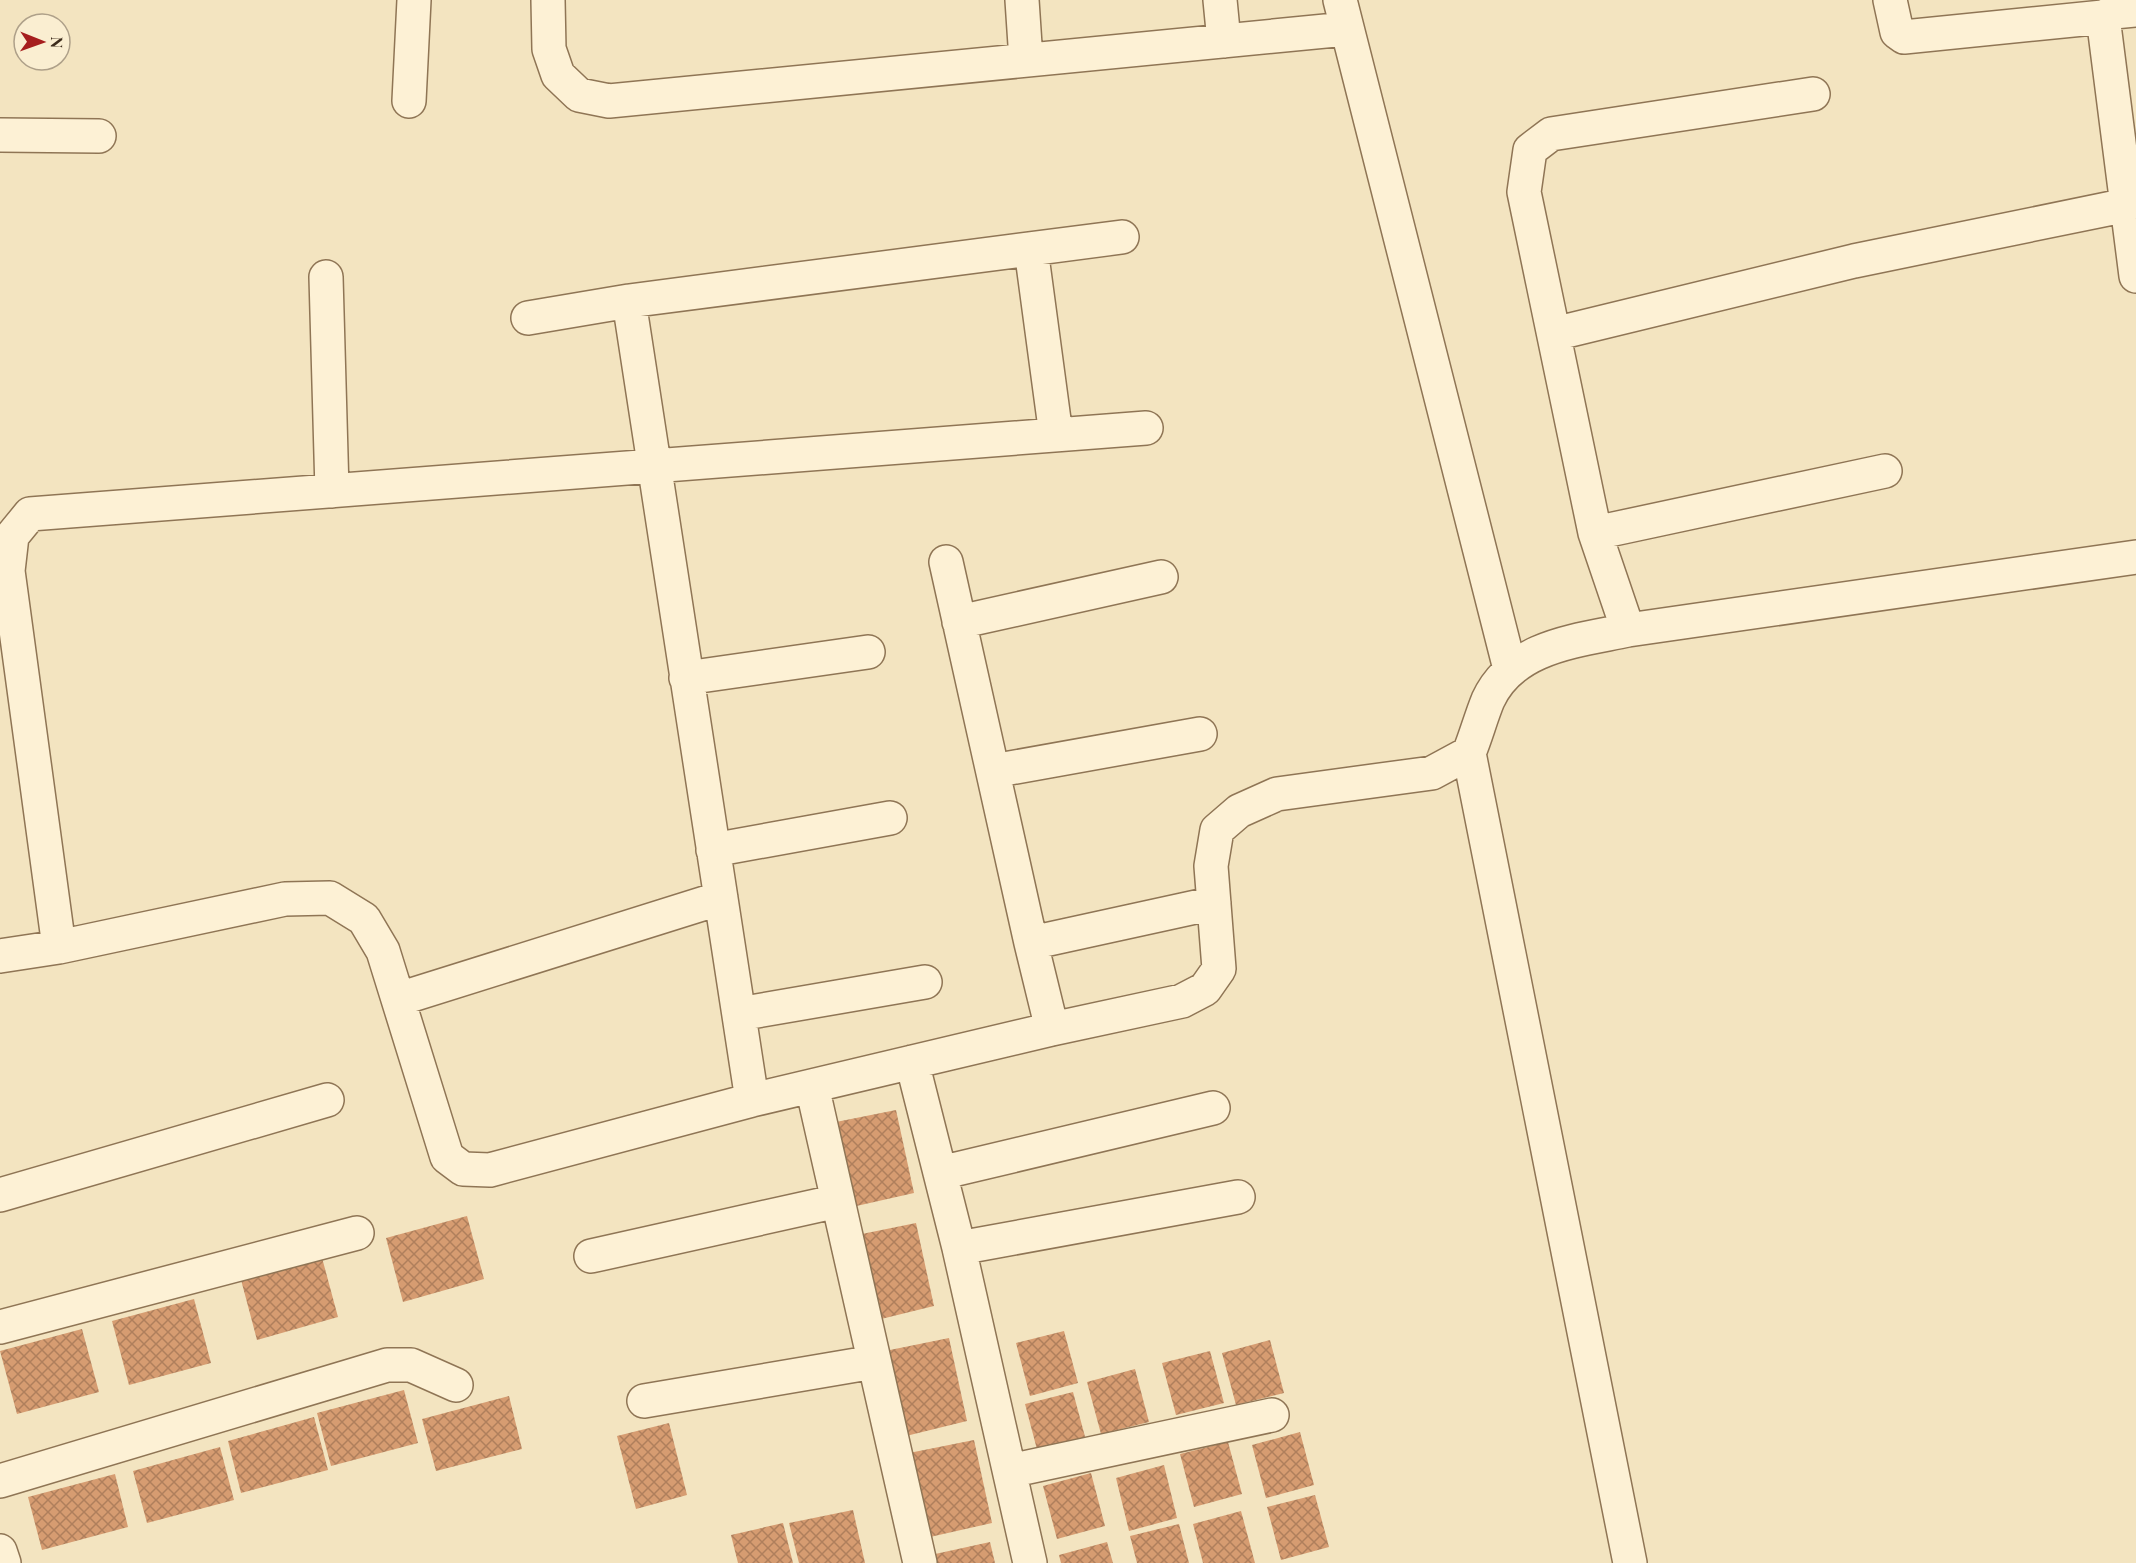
<svg xmlns="http://www.w3.org/2000/svg" width="2136" height="1563" font-family="'Playfair Display',serif">
	<style>
		.building { fill: url(#building-cross-hatch) }
		.lines { fill: none; stroke-linecap: round; stroke-linejoin: round }
		.street-casing { stroke: #8f7555; stroke-width: 36 }
		.street { stroke: #fdf1d5; stroke-width: 33 }
	</style>
	<defs>
		<pattern id="building-cross-hatch" width="8" height="8" patternUnits="userSpaceOnUse" patternTransform="scale(1.5)"><rect width="8" height="8" fill="#d69c71"/><path d="M0 0l8 8M0 8l8-8" fill="none" stroke="#af7f5c"/></pattern>
	</defs>
	<rect width="100%" height="100%" fill="#f3e4c0"/>
	<path class="building" d="M896 1110 914 1193 852 1207 831 1123Z
		M467 1216 484 1279 403 1302 386 1238Z
		M916 1223 934 1306 873 1321 852 1236Z
		M321 1254 338 1317 257 1340 240 1276Z
		M194 1299 211 1363 129 1385 112 1321Z
		M82 1329 99 1392 17 1414 0 1351Z
		M1064 1331 1078 1383 1030 1396 1016 1343Z
		M949 1338 967 1421 906 1436 885 1351Z
		M1270 1340 1284 1393 1236 1405 1222 1353Z
		M1210 1351 1224 1403 1176 1415 1162 1363Z
		M1135 1369 1149 1422 1101 1434 1087 1382Z
		M404 1390 418 1443 331 1466 317 1413Z
		M1073 1392 1087 1444 1039 1457 1025 1404Z
		M509 1396 522 1449 436 1471 422 1419Z
		M314 1417 328 1470 241 1493 228 1441Z
		M669 1423 687 1495 636 1509 617 1436Z
		M1300 1432 1314 1485 1266 1498 1252 1445Z
		M974 1440 992 1523 930 1537 909 1453Z
		M1228 1442 1242 1494 1194 1507 1180 1454Z
		M220 1447 234 1500 147 1523 133 1471Z
		M1164 1465 1177 1518 1129 1531 1116 1478Z
		M1091 1473 1105 1526 1057 1539 1043 1486Z
		M115 1474 128 1527 42 1550 28 1497Z
		M1315 1495 1329 1547 1281 1560 1267 1507Z
		M853 1510 865 1563H799L789 1523Z
		M1241 1511 1255 1563H1203L1193 1524Z
		M783 1523 793 1563H738L731 1535Z
		M1179 1524 1189 1563H1137L1130 1536Z
		M990 1542 995 1563H928L926 1556Z
		M1107 1542 1113 1563H1061L1059 1555Z"/>
	<g class="lines">
		<defs>
			<path id="street" d="M548 0 549 49 558 75 579 95 609 101 1346 29
				M1022 0 1026 60
				M1220 0 1224 41
				M1340 0 1510 669
				M1890 0 1897 32 1904 37 2103 17
				M2136 10 2114 12 2103 17 2136 276
				M409 101 414 0
				M0 135 99 136
				M1031 249 1056 435
				M326 277 332 491
				M629 301 752 1100
				M528 318 629 301 1122 237
				M1554 334 1854 261 2127 205
				M1595 533 1885 471
				M946 562 1031 943 1052 1029
				M959 622 1161 577
				M1628 630 1595 533 1524 192 1530 150 1551 134 1813 94
				M686 678 868 652
				M1469 753 1630 1563
				M993 771 1200 734
				M713 850 890 818
				M1031 943 1214 903
				M59 947 8 571 12 536 30 514 1146 428
				M0 956 59 947 285 899 330 898 364 919 383 951 447 1157 463 1169 490 1170 752 1100 1052 1029 1182 1001 1205 989 1219 969 1211 866 1217 830 1239 811 1277 794 1432 773 1469 753C1476 736 1481 717 1488 700 1513 646 1576 641 1628 630L2136 557
				M399 999 721 898
				M739 1014 925 982
				M912 1062 959 1248 1030 1563
				M812 1086 920 1563
				M940 1173 1213 1108
				M0 1195 327 1100
				M959 1248 1238 1197
				M591 1256 838 1201
				M0 1327 357 1233
				M644 1401 874 1362
				M1010 1471 1272 1415
				M0 1481 387 1365H411L456 1385
				M0 1551 4 1563"/>
		</defs>
		<use href="#street" class="street-casing"/>
		<use href="#street" class="street"/>
	</g>
	<g transform="translate(42 42) rotate(91)"><circle r="28" fill="#faeed1" stroke="#aea089" stroke-width="1.5"/>
	<path d="M0-4.5L10 22L0 15L-10 22Z" fill="#a61e1e"/>
	<text y="-9" font-size="16" font-weight="bold" text-anchor="middle" fill="#3d2c1c">N</text>
	</g>
</svg>
